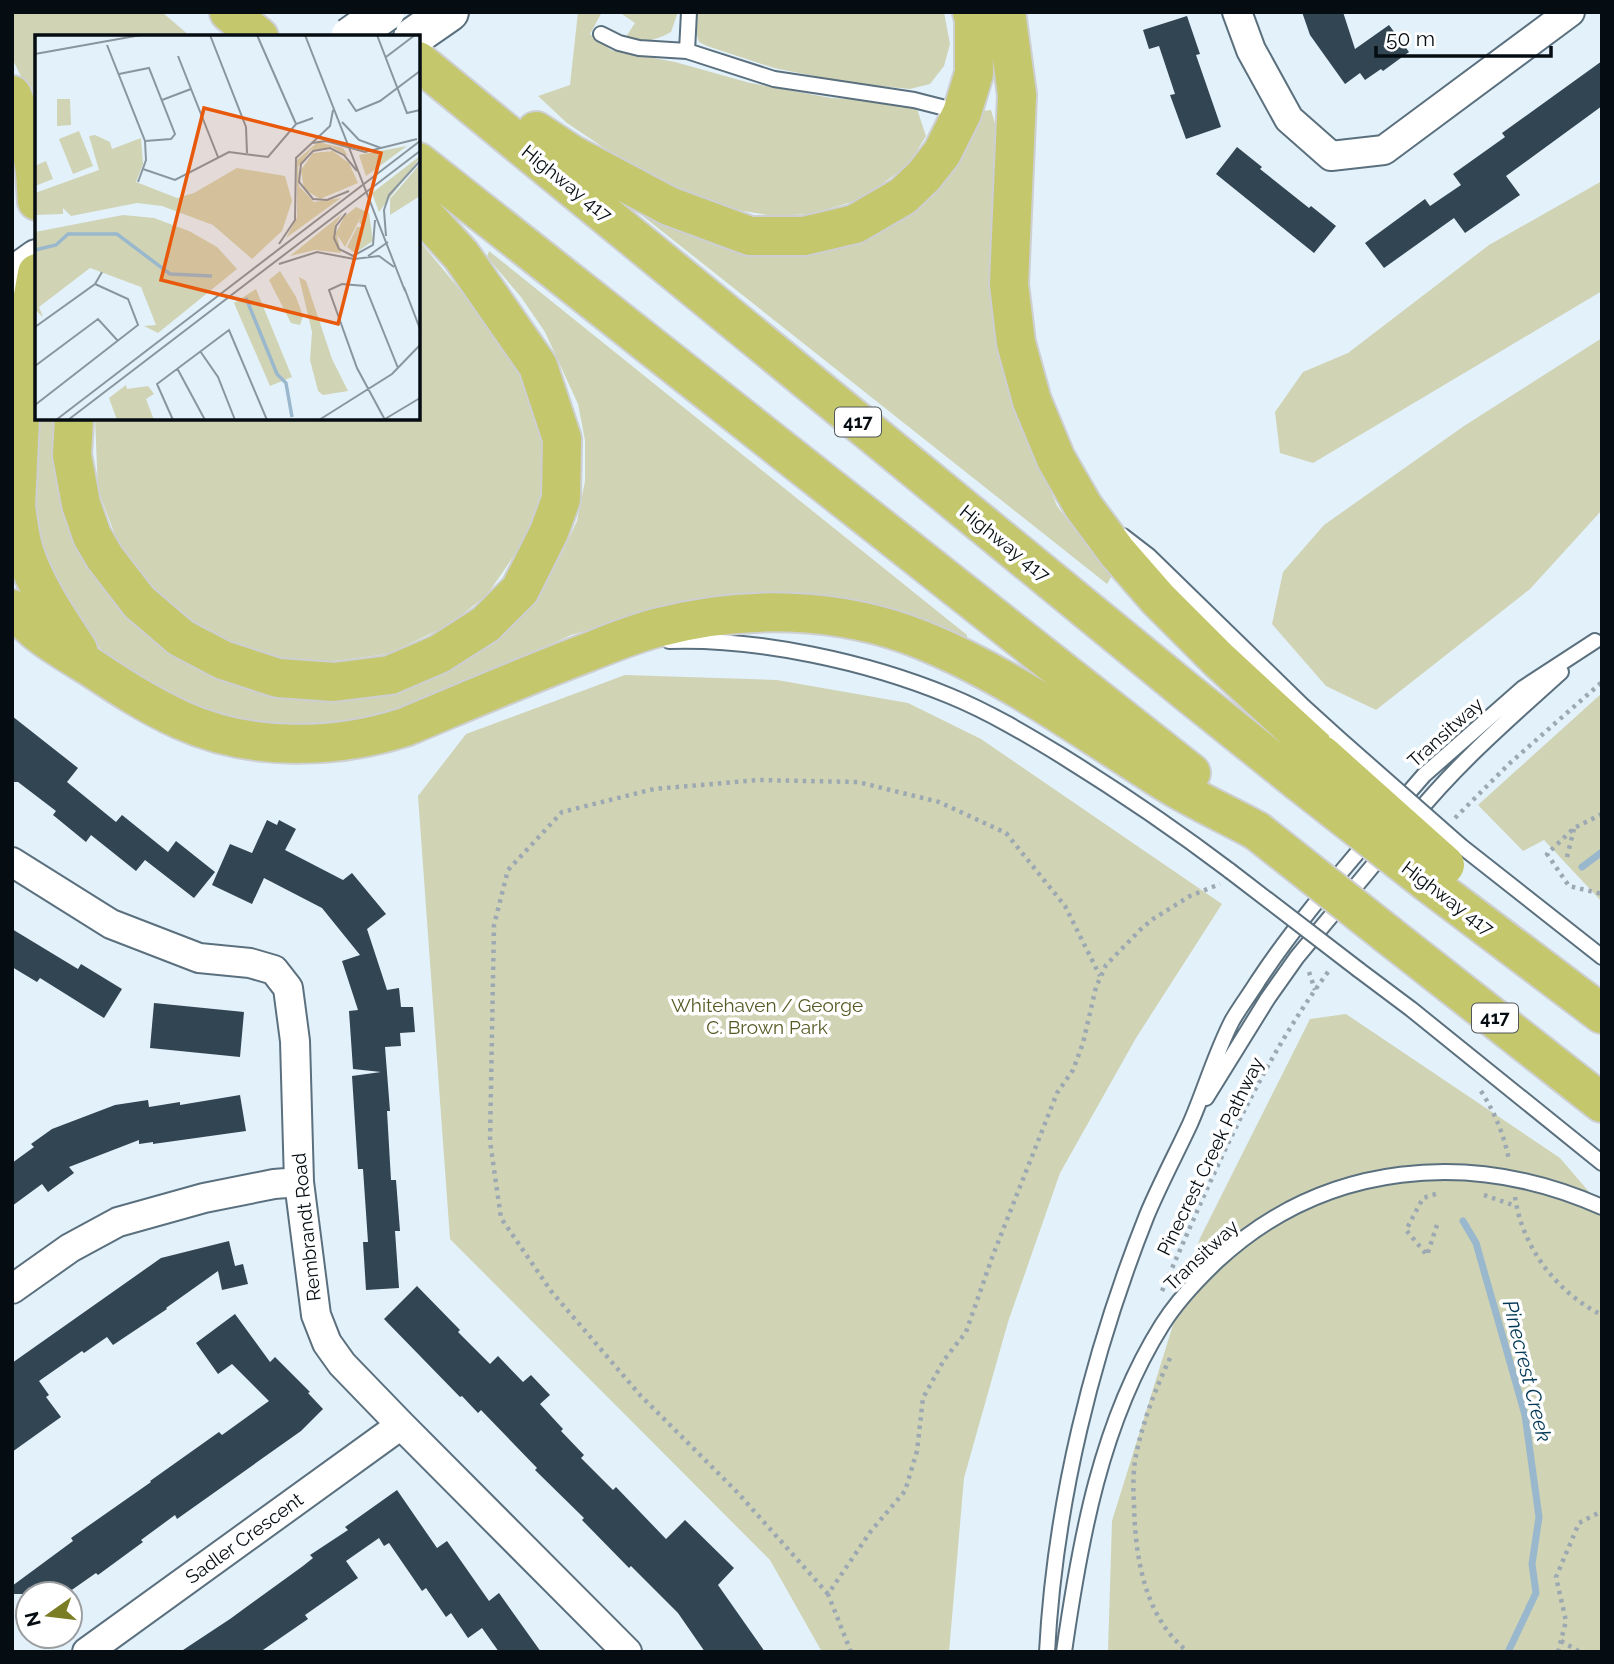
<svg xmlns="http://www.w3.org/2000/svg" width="1614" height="1664" font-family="Raleway,sans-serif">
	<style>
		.green { fill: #d0d3b4 }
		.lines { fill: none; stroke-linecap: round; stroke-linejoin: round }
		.stream { stroke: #9ab8cd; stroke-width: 7 }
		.building { fill: #324553 }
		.lane-casing { stroke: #5b707e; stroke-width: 18 }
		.street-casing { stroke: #5b707e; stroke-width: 32 }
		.secondary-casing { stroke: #5b707e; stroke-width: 42 }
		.highway-casing { stroke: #cdcfd0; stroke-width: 42 }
		.path { stroke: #9da9b2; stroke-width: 4.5; stroke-dasharray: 3.5 5; stroke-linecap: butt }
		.lane { stroke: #fff; stroke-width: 14 }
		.street { stroke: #fff; stroke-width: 28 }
		.secondary { stroke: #fff; stroke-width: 38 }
		.highway { stroke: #c4c76b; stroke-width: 38 }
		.lane-bridge-casing { stroke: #5b707e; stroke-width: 18; stroke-linecap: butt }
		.secondary-bridge-casing { stroke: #5b707e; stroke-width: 42; stroke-linecap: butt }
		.highway-bridge-casing { stroke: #cdcfd0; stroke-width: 42; stroke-linecap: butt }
		.lane-bridge { stroke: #fff; stroke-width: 14 }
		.secondary-bridge { stroke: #fff; stroke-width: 38 }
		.highway-bridge { stroke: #c4c76b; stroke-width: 38 }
		.labels { text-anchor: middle; stroke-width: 7; stroke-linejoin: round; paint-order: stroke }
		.shield { fill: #fff; stroke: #505659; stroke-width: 2 }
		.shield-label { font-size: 18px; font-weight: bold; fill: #050d12 }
		.street-label { font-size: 19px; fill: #050d12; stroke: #fff }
		.park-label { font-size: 19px; fill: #585a25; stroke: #fff }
		.water-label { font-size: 21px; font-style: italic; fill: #003855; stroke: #fff }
		.inset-river { fill: none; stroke: #9ab8cd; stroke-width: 3.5 }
		.inset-road { fill: none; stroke: #8a969e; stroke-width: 2 }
		.view { fill: #e8590c; fill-opacity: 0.15; stroke: #e8590c; stroke-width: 3.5 }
		.inset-edge { fill: none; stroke: #050d12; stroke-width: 3.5 }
	</style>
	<rect width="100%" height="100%" fill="#e3f1fb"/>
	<path class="green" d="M12 12H162L191 37H37V109L12 58Z
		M578 12H602L590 34 611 50 675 62 750 83 831 98 882 101 916 106 926 136 909 164 862 199 811 214 773 216 715 206 655 182 567 123 538 96 570 85Z
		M619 12H678L671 32C655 41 642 43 624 40L635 23Z
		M696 12H944L950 44 944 66 930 84 910 89 849 83 774 68 707 46 699 42 694 27Z
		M991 110 996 127 992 249 1028 435 1057 506 1086 544 1113 574 1107 584 634 209 857 238 974 112Z
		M1602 181V291L1313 463 1280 453 1275 412 1303 372 1348 353 1489 245Z
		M418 239 488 324 525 373 547 432V479L524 541 487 595 449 625 388 654 327 662 272 657 211 638 157 596 119 545 98 490 95 418H418Z
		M489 251 967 635V645L665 609 571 635 483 676 425 700 358 719 302 724 252 722 194 705 147 681 105 653 73 621 47 578 30 514 37 418H56L161 644 187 664 218 680 262 690 310 695 527 606 562 553 577 521 585 481V440L578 404 545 332 521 297 487 257Z
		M1602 338V510L1530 589 1376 710 1326 686 1272 624 1283 572 1324 525 1464 426Z
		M625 675 777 680 908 703 981 739 1222 904 1136 1038 1060 1173 1008 1322 964 1478 949 1652H822L770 1560 450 1239 418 796 466 734Z
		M1602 693V902L1544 840 1523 851 1478 805Z
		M1346 1014 1560 1158 1602 1207V1652H1108L1112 1521 1200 1238 1310 1019Z"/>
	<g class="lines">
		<path class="stream" d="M1582 867 1602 852
			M1463 1221 1476 1243 1525 1415 1539 1517 1532 1564 1536 1593 1508 1652"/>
	</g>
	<path class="building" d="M1302 12H1343L1355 49 1389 25 1409 52 1383 71 1381 69 1365 80 1360 73 1345 84 1310 35Z
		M1187 16 1200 54 1196 55 1221 127 1186 139 1170 95 1175 94 1159 46 1149 49 1143 30Z
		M1602 61V106L1506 176 1520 195 1465 233 1454 218 1384 268 1365 243 1425 199 1430 206 1461 185 1453 174 1505 137 1502 133Z
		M1237 147 1262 167 1260 169 1309 208 1311 206 1336 226 1314 253 1216 174Z
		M12 716 78 768 67 782 116 822 122 815 168 852 176 841 215 872 194 898 145 860 136 871 91 835 86 842 53 815 56 811 18 782H12Z
		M267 820 277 825 279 820 296 829 285 850 343 880 352 873 386 914 367 929 387 990 399 988 401 1007H413L415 1032 400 1033 401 1046 385 1047 390 1111H387L391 1180H396L400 1231H395L399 1288 366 1290 363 1242H368L363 1169H358L352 1076 381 1072 353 1069 349 1011 358 1010 342 961 360 955 322 908 264 878 252 904 212 885 230 844 252 853Z
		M12 929 78 969 81 964 122 989 104 1018 40 978 37 982 12 967Z
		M154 1003 244 1012 240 1057 150 1048Z
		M240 1095 246 1131 153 1144V1142L139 1144V1140L69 1167 74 1173 48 1192 42 1184 12 1206V1163L34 1147 31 1144 52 1129 115 1105 148 1100 149 1107 180 1102V1105Z
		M229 1241 235 1266 243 1264 248 1284 222 1290 218 1271 166 1308 167 1309 113 1345 107 1337 84 1353 82 1351 39 1381 49 1395 46 1397 61 1417 12 1452V1363L161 1258Z
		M417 1286 460 1330 458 1332 490 1364 498 1356 523 1382 531 1375 550 1395 540 1404 563 1429 561 1431 584 1455 581 1458 613 1490 616 1487 666 1539 685 1520 734 1568 718 1585 765 1652H705L678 1613 631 1566 629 1568 582 1520 584 1518 535 1470 537 1468 481 1410 478 1413 462 1396 460 1397 384 1319Z
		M235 1314 270 1362 275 1357 310 1392 308 1393 323 1409 301 1431 177 1519 175 1515 141 1540 143 1542 98 1575 96 1573 66 1594H12V1586L73 1541 71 1538 151 1482 150 1481 219 1432 222 1435 269 1401 232 1364 218 1374 196 1343Z
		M397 1490 437 1548 447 1541 489 1601 499 1593 541 1652H499L482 1628 468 1638 451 1613 446 1617 426 1588 422 1591 389 1543 384 1546 379 1538 346 1561 358 1578 305 1615 308 1619 260 1652H180L230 1619 303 1566 313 1558 310 1555 348 1530 345 1527Z"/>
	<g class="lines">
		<defs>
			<path id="lane" d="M601 34 619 43 639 48 687 51 774 79 914 100 961 112
				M687 51 689 12
				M1123 536 1149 556 1304 707 1336 736
				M669 641C758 638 868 662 950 696 989 712 1026 734 1062 756 1120 792 1176 830 1230 871
				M1398 805 1424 775 1523 688 1595 641
				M1414 817C1458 763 1510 718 1561 672
				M1461 846 1602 957
				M1359 970 1411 1009 1602 1163
				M1206 1098 1268 998 1297 957 1385 851
				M1047 1652C1055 1503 1092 1353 1147 1215 1160 1184 1176 1154 1190 1124 1205 1090 1215 1054 1232 1021 1240 1007 1250 994 1258 981 1291 931 1330 885 1369 839
				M1064 1652C1080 1540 1101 1422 1162 1325 1177 1301 1197 1280 1217 1261 1325 1161 1471 1149 1602 1207"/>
			<path id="street" d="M1237 12 1251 50 1289 119 1331 156 1384 150 1570 12
				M12 862 111 924 199 958 250 963 274 970 288 988 295 1041 299 1182 316 1315 327 1343 342 1364 401 1425 627 1652
				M12 1289 70 1248 118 1222 204 1198 274 1184 299 1182
				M87 1652 401 1425"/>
			<path id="secondary" d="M413 37 449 12
				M12 277 37 259"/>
			<path id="highway" d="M229 12 259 37
				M1006 12 1017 95 1009 284 1016 343 1032 401 1056 459 1083 506 1117 552 1158 599 1218 659 1322 755
				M418 61 1187 692 1298 781
				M12 95 29 137 35 171 37 201
				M536 131 571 154 669 206 750 236H804L855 224 903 196 924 176 942 153 962 113 974 73V19L972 12
				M418 162 1191 773
				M37 273 23 352 16 506C18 522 20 539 25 554 37 589 58 619 78 650
				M74 418 72 455 81 504 92 536 105 558 139 602 181 638 223 660 278 678 334 682 390 675 439 654 486 624 520 590 549 532 561 499 562 439 538 366 461 255 418 208
				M12 609C20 616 28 624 36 631 52 644 71 655 89 666 119 686 148 705 181 720 249 751 334 750 405 727 465 702 525 676 586 653 609 644 633 634 656 628 743 605 838 606 922 640 1008 675 1085 731 1164 781 1194 800 1226 814 1257 831
				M1427 882 1602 1014
				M1387 934 1602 1103"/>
		</defs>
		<use href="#lane" class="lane-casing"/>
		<use href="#street" class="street-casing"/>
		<use href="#secondary" class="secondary-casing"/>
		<use href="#highway" class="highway-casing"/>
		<path class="path" d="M1602 814 1574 828 1547 854 1569 886 1602 894
			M1455 818 1510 763 1602 682
			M1567 857 1574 829
			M1309 972 1315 990
			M1481 1091C1495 1113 1504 1135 1509 1160
			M1484 1195 1516 1206
			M1515 1197C1522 1247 1557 1293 1602 1315
			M1437 1225 1427 1255 1406 1230 1423 1198 1439 1193
			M1162 1291C1211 1180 1258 1065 1331 968
			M1170 1358C1155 1390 1141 1426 1135 1461 1133 1475 1133 1490 1134 1504 1135 1556 1144 1617 1188 1652
			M828 1594 738 1493 640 1395 551 1291 501 1218 490 1141 494 925 508 870 562 812 654 789 758 780 858 782 939 802 1006 833 1065 906 1100 976
			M1561 1641 1580 1652
			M851 1652 828 1594 871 1531 905 1491 917 1451 923 1398 944 1360 966 1332 993 1255 1057 1093 1073 1070 1083 1043 1096 987 1106 965 1142 928 1153 919 1190 896 1220 884
			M1558 1652 1566 1621 1556 1577 1579 1523 1602 1511"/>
		<use href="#lane" class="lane"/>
		<use href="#street" class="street"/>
		<use href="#secondary" class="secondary"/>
		<use href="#highway" class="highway"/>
		<defs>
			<path id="lane-bridge" d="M1336 736 1461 846
				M1230 871 1359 970"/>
			<path id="secondary-bridge" d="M350 37 385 12"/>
			<path id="highway-bridge" d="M1322 755 1445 865
				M1298 781 1427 882
				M1257 831 1387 934"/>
		</defs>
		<use href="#lane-bridge" class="lane-bridge-casing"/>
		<use href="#secondary-bridge" class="secondary-bridge-casing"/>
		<use href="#highway-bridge" class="highway-bridge-casing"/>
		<use href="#lane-bridge" class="lane-bridge"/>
		<use href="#secondary-bridge" class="secondary-bridge"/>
		<use href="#highway-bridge" class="highway-bridge"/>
	</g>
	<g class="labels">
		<g class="shield">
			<rect x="835" y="407.5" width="46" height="29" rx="5"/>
			<rect x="1472" y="1003.5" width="46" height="29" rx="5"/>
		</g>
		<g class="shield-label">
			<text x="858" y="428">417</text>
			<text x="1495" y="1024">417</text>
		</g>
		<g class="street-label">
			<text transform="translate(567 183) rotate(39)" y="7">Highway 417</text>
			<text transform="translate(1005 543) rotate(39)" y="7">Highway 417</text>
			<text transform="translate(1445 732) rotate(-42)" y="7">Transitway</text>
			<text transform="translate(1448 898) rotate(37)" y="7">Highway 417</text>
			<text transform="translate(1210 1156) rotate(-64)" y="7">Pinecrest Creek Pathway</text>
			<text transform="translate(306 1227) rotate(-96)" y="7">Rembrandt Road</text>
			<text transform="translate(1201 1255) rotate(-43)" y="7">Transitway</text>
			<text transform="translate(244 1538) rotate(-36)" y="7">Sadler Crescent</text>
		</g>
		<g class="park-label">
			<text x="767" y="1012">Whitehaven / George<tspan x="767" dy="22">C. Brown Park</tspan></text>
		</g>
		<g class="water-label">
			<text transform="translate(1527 1371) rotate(76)" y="7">Pinecrest Creek</text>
		</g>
	</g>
	<g transform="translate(35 35)">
		<rect width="385" height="385" fill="#e3f1fb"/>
		<path d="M22 64H35L36 90 22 91ZM44 96 58 131 38 139 24 104ZM60 100 75 107 77 114 106 103 108 129 101 147 142 163 159 158 202 133 250 141 257 166 247 196 217 224 178 190 127 171 102 168 36 181 28 173V179L0 180V158L64 135 54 101ZM283 107 308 113 313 121 297 112 276 115 263 132 264 151 279 167 306 163 251 203 262 182V125ZM372 111 338 136 331 141 324 120ZM298 116 314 128 323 148 285 164 269 154 266 135 278 118ZM385 121V123L344 177 337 158ZM11 126 18 144 0 151V131ZM385 129V161L355 180V164ZM321 172 334 178 338 206 320 218 312 212 322 192H328L324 187 327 180 310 212 301 198 309 182ZM307 179 300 190 306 218 280 215 255 221ZM88 180 119 183 154 196 182 212 202 234 123 298 109 291 121 290 106 252 55 233 4 272 8 282 0 275V197ZM245 236 261 262 268 281 265 290 256 288 234 245ZM264 242 271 246 297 324 313 356 288 360 283 356 275 325 277 297ZM221 254 257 342 235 351 199 268ZM91 350 92 354 113 351 119 359 111 364 119 385H82L74 363Z" fill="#d0d3b4"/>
		<path class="inset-river" d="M0 215 21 210 33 199H82L135 239 177 241M211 263 242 339 251 348 257 382"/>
		<path class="inset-road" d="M175 0 211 92 212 118M222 0 261 89M270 0 370 256M342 0 372 78 385 75M72 10 110 106 111 125 103 147M0 19 106 0M143 21 183 122M351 22 380 0M84 39 114 33 140 99 136 104 110 106M313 64 321 76 345 66 385 36M127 65 156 54M307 87 324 105 346 113M277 108 291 106 330 117 382 104M108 134 140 145 194 117 233 122 261 89 278 83M314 156 292 165 278 164 264 147 266 129 278 116 295 113 309 120 322 136M311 178 301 191 299 203 304 214 318 221 338 210 340 185M351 201 349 175 354 160 385 126M244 209 260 185 261 123 295 91 298 75M333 221 353 207M244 229 282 217 319 224 344 221 359 232M369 252 385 294M0 292 60 249 67 237M165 316 183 342 200 385M0 331 63 284 83 306M142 333 170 385M0 370 103 290 93 264 60 249M350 384 385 363M21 385 385 106M33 385 385 116M138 385 122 349 194 295 232 385M284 385 357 339 385 310M350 385 322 333 294 255 307 249 330 251 363 333"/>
		<path class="view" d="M169 73 346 118 303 289 126 245Z"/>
		<rect width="385" height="385" class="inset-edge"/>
	</g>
	<rect width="1614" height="1664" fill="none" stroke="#050d12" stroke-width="28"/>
	<g transform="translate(49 1615) rotate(256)"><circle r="33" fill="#ffffff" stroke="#9b9ea0" stroke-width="2"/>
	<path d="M0-5L12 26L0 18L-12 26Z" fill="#7b7d25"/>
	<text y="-10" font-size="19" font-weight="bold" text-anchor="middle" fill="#050d12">N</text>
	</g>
	<path d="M1376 46v10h175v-10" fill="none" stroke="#050d12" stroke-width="3.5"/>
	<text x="1386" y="46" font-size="21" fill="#050d12" stroke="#ffffff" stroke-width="5" paint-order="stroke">50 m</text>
</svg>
